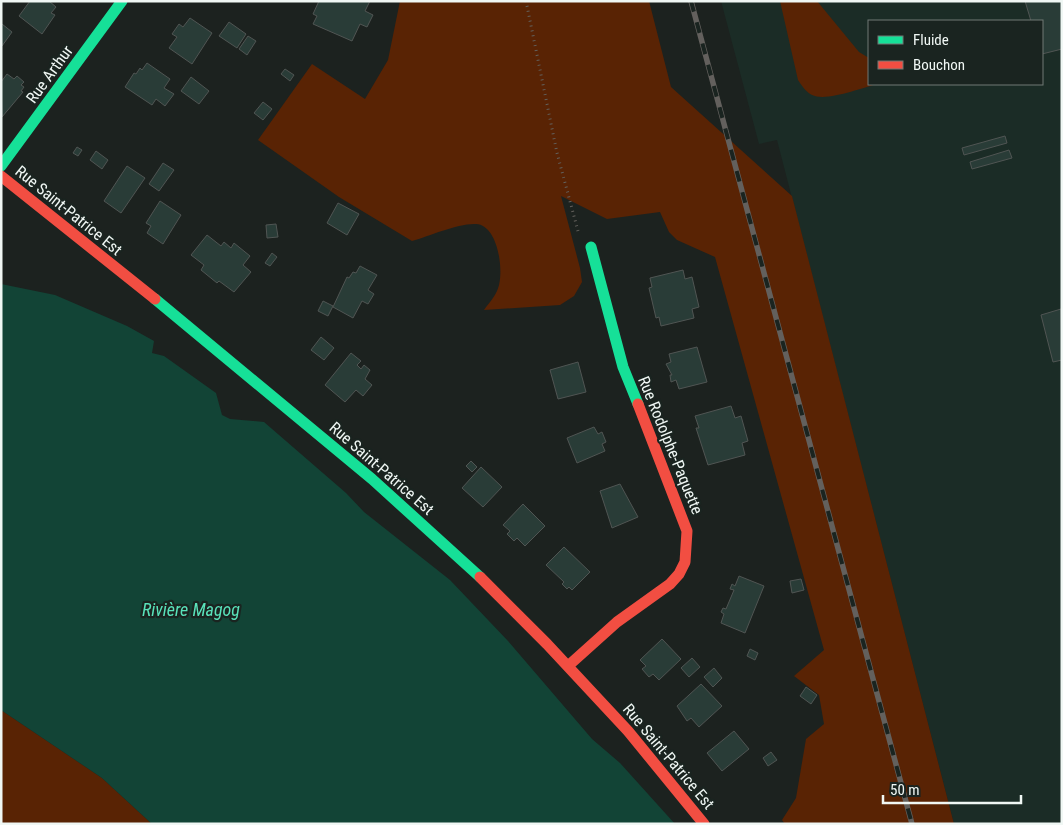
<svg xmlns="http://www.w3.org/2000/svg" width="1063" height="825" font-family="'Roboto Condensed',sans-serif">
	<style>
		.built { fill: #1b2c26; fill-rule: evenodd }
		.green { fill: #592304 }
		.water { fill: #124436 }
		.building { fill: #293c37; stroke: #505553 }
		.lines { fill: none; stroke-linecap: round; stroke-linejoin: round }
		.path { stroke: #63605c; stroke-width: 3; stroke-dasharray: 1 4; stroke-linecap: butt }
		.fast { stroke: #16e098; stroke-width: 11 }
		.jam { stroke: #f24e42; stroke-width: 11 }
		.rail-casing { stroke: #63605d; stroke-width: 5.5 }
		.rail { stroke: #1a2420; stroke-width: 4; stroke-dasharray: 11; stroke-linecap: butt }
		.labels { text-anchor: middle; stroke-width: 4.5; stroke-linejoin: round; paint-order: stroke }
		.street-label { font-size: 16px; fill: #f0f7f4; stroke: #1a2420 }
		.water-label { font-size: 18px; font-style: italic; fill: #59e2ba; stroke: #1a2420 }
	</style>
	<rect width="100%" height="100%" fill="#1c221f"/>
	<path class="built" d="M721 1H1062V824H954L777 140 759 144ZM869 21H1042V84H869Z"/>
	<path class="green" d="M400 1H649L671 87 792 196 954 824H785L782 820 796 798 806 739 824 724 819 695 794 676 824 650 715 257 677 240 669 232 660 212 607 219 561 196 580 268 582 282 574 296 560 305 484 310C488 304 494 298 497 291 505 275 499 225 476 224 458 223 430 236 412 241L339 197 258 140 312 64 365 99 388 60Z
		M780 1H817L859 52 869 58V84H877C861 88 826 102 812 95 806 92 802 86 798 80Z
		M1 710 102 778 152 824H1Z"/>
	<path class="water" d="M1 284 55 295 127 326 154 341 152 353 164 356 216 393 222 415 230 419 264 422 346 493 364 512 450 580 508 641 592 739 620 763 675 824H152L102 778 1 710Z"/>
	<path class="building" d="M30 1H49L56 7 51 13 55 15 42 34 19 16Z
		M319 1H370L365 11 373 15 367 27 360 24 352 41 313 24 317 16 313 14Z
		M1025 1H1062V49L1042 54V21H1031Z
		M190 18 212 33 192 64 169 48 177 37 172 34 179 24 183 27Z
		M229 22 246 34 237 48 219 36Z
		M2 24 12 32 2 46 1 26Z
		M248 36 256 41 247 55 239 49Z
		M147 63 170 79 164 88 174 94 165 106 156 99 152 105 125 87 134 73 136 74 140 68 142 70Z
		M285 69 294 75 290 81 281 74Z
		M7 74 14 79 17 76 24 82 21 85 24 87 21 91 23 92 2 117 1 82Z
		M191 77 209 91 199 104 181 91Z
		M263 102 272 109 263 120 254 113Z
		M1005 136 1007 143 964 155 962 148Z
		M77 147 82 150 78 156 73 153Z
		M1009 150 1012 158 972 169 970 162Z
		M96 151 108 160 102 169 90 160Z
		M163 163 174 170 159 191 149 184Z
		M127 166 145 178 121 213 104 201Z
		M160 201 181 215 163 244 147 233 151 226 146 223Z
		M338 203 359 214 347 235 327 223Z
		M276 224 278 237 267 238 266 225Z
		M207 235 221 246 224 242 231 248 234 243 250 256 243 265 251 272 234 292 219 281 217 283 201 270 204 265 191 255Z
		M272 253 277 257 270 266 265 263Z
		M360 266 377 275 368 290 374 294 368 304 362 301 353 318 333 307 347 277 349 278 353 272 356 273Z
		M683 270 685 279 692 277 699 307 692 309 694 318 661 326 659 317 656 318 649 288 652 287 650 278Z
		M323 301 333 306 328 316 318 311Z
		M1061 309 1062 360 1053 362 1041 315Z
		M321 337 334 348 324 360 311 350Z
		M697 347 707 382 679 389 676 380 671 382 670 375H672L666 364 671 362 669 354Z
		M351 353 361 361 357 365 361 369 364 365 370 370 365 379 372 385 363 396 356 390 345 402 325 385Z
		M578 362 586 392 558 399 550 370Z
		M731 406 735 418 741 416 748 441 742 443 745 455 708 465 696 428H699L695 416Z
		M594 427 598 434 602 432 606 442 602 444 605 451 577 463 567 438Z
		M471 461 477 467 472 472 466 466Z
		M481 467 502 487 483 507 462 488Z
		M620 484 638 517 612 528 600 491Z
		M523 504 545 526 525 546 517 538 514 541 507 534 510 531 503 525Z
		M564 547 590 572 572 590 569 587 567 589 562 584 564 582 546 565Z
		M739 576 764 586 745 633 721 623 724 614 721 612 723 608 726 609 734 590 730 589 732 584 735 586Z
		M801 579 804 590 792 593 790 581Z
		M662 639 681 659 659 680 653 674 649 677 642 669 646 666 640 660Z
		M750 649 758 653 755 660 747 656Z
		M692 658 700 667 689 677 681 668Z
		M714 668 722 678 713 687 704 677Z
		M701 684 722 706 699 727 691 718 687 721 677 706Z
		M806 687 817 695 811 704 800 696Z
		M734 731 749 749 722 771 707 753Z
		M771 752 777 760 768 766 763 758Z"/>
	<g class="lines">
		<path class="path" d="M526 1 557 153 578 231"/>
		<path class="fast" d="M1 166 122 1
			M591 247 623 367 638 404
			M155 299 372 479 480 577"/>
		<path class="jam" d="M1 176 155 299
			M480 577 547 644 628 731 704 824
			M568 666 617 622 670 584 679 574 685 562 687 531 638 404"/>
		<defs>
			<path id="rail" d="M691 1 912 824"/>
		</defs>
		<use href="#rail" class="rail-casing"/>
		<use href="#rail" class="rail"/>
	</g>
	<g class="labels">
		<g class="street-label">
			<text transform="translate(49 74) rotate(-54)" y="6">Rue Arthur</text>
			<text transform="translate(69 210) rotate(39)" y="6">Rue Saint-Patrice Est</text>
			<text transform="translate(671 445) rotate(68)" y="6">Rue Rodolphe-Paquette</text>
			<text transform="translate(382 468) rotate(41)" y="6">Rue Saint-Patrice Est</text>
			<text transform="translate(669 756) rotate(50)" y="6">Rue Saint-Patrice Est</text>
		</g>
		<g class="water-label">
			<text x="191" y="616">Rivière Magog</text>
		</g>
	</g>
	<rect width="1063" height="825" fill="none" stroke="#f0f7f4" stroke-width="5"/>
	<rect x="868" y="20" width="175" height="65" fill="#1a2420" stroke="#707875"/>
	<rect x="878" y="36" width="25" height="8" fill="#16e098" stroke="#707875"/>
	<text x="913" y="45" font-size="15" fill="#f0f7f4">Fluide</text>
	<rect x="878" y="61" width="25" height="8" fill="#f24e42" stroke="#707875"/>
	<text x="913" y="70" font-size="15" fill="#f0f7f4">Bouchon</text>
	<path d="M883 795v8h138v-8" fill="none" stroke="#f0f7f4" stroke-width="2.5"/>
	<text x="890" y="795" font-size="15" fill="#f0f7f4" stroke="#1a2420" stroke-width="4" paint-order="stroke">50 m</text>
</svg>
